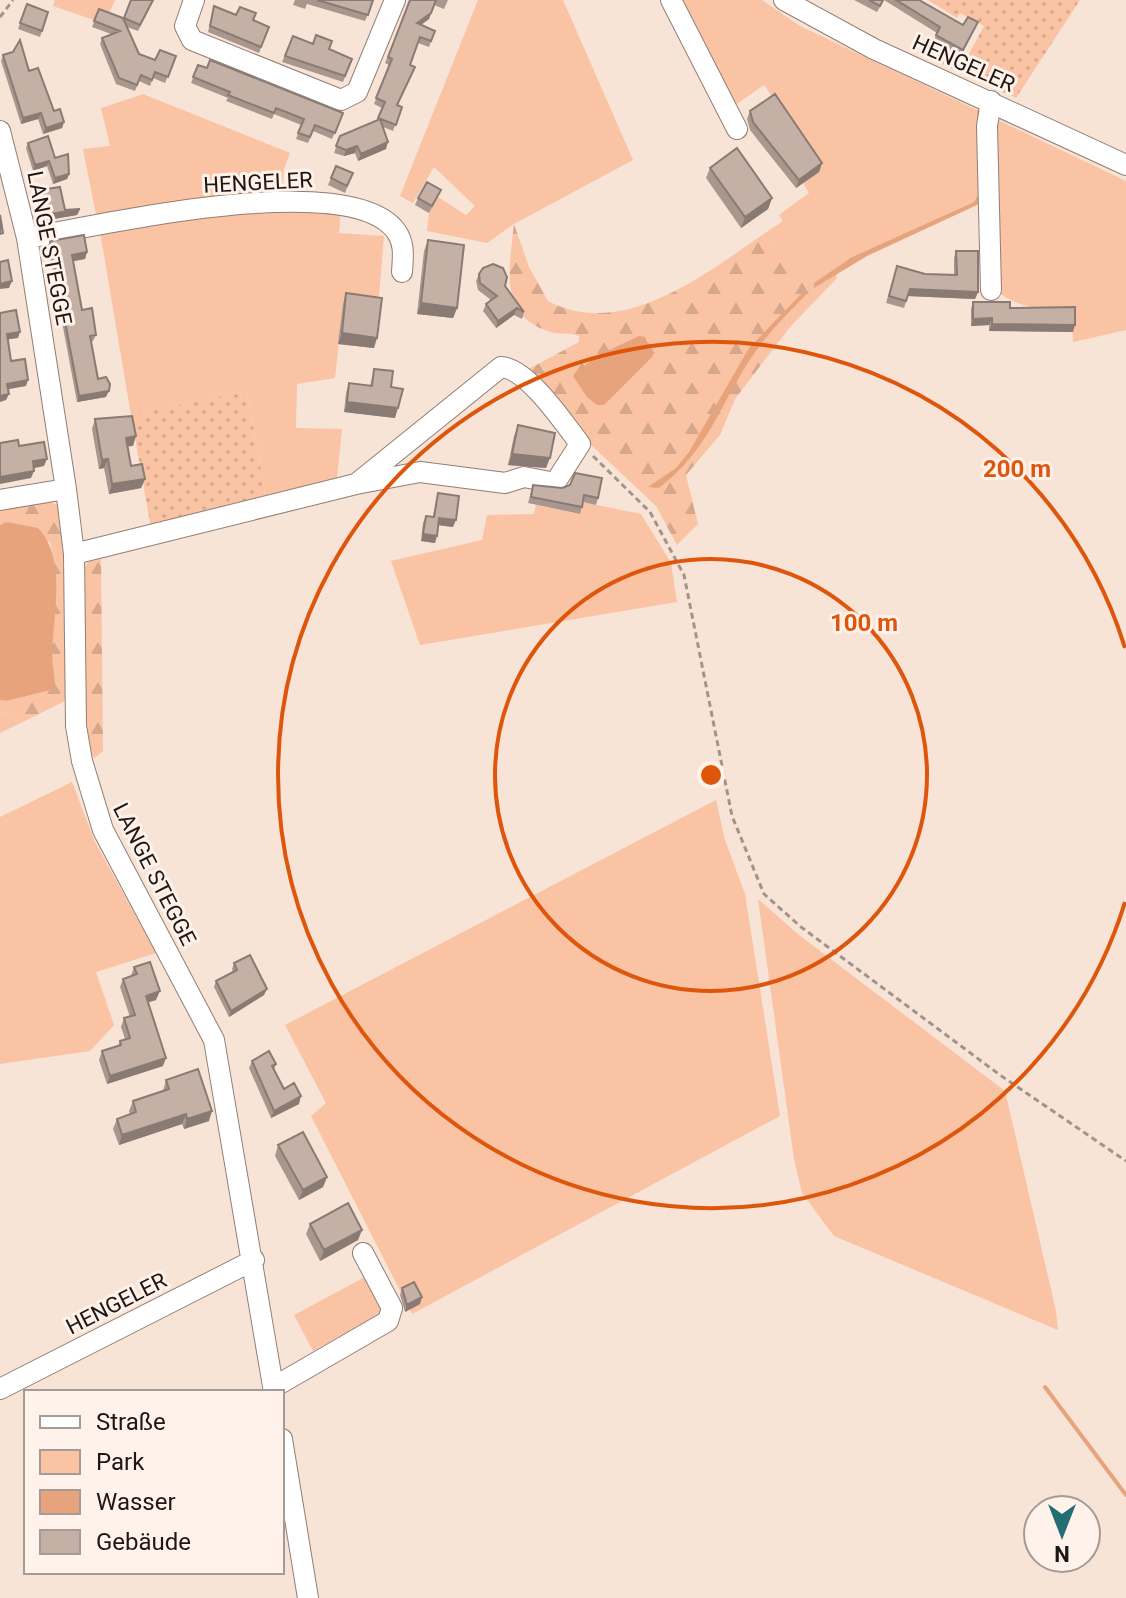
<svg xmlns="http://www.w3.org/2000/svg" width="1126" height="1598" font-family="Roboto,sans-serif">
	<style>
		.green { fill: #fac3a3 }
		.forest { fill: url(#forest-firs) }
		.garden { fill: url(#garden-dots) }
		.water { fill: #e7a47c }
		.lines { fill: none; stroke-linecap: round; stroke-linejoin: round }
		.stream { stroke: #e7a47c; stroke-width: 4 }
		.minor-casing { stroke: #917f74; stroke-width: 22 }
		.path { stroke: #a3948b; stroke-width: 3; stroke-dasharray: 6 4; stroke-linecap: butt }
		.minor { stroke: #fff; stroke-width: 20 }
		.wall { fill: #a9978e }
		.shaded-wall { fill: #897b74 }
		.building { fill: #c4b0a5; stroke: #897b74; stroke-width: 2 }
		.ring { fill: none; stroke: #de560c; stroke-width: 4 }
		.labels { text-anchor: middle; stroke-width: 6; stroke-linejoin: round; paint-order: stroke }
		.street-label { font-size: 22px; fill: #1e1713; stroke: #fff2eb }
		.centre { fill: #de560c; stroke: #fff2eb; stroke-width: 4 }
		.ring-label { font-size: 24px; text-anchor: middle; font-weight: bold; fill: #de560c; stroke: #fff2eb; stroke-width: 6; stroke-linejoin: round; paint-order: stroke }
	</style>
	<defs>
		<pattern id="forest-firs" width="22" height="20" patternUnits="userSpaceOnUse" patternTransform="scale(2)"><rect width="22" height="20" fill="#fac3a3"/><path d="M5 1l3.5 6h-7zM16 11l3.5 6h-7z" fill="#d6a78b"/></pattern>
		<pattern id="garden-dots" width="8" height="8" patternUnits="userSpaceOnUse" patternTransform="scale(2)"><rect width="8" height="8" fill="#fac3a3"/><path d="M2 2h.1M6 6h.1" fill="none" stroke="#d6a78b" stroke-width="1.8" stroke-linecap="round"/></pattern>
	</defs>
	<rect width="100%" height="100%" fill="#f8e3d7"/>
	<path class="green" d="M55 0H115L107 19 97 15 94 20 53 6Z
		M478 0H563L633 160 514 224 487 243 427 231 429 213 438 197 466 215 475 206 434 167 413 203 400 196Z
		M677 0H762L800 26 977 110 980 191 974 202 852 257 806 289 765 233 783 221 779 215 809 193 803 183 799 134 764 85 731 108Z
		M143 94 290 153 284 169 281 199 97 220 83 149 110 146 101 108Z
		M994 118 1126 181V330L1073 342 1072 314C1054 314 1010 305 998 291Z
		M238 207 341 209 339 233 384 236 378 308 343 304 335 378 297 384 296 428 342 429 337 478 266 498 247 391 131 415 100 232Z
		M582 502 641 514 671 563 677 602 420 645 391 561 482 540 487 515 534 514 536 505 579 514Z
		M0 713 33 717 0 733Z
		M72 782 95 842 156 953 96 972 114 1025 90 1051 0 1064V817Z
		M716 800 725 840 745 894 780 1116 412 1314 311 1116 326 1103 285 1025Z
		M758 899 799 935 1005 1091 1056 1311 1058 1330 834 1236 802 1193 794 1159Z
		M365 1277 383 1312 313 1351 294 1315Z"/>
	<path class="forest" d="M514 224 529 267 548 301C622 341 707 273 765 233L806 288 814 283 815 287 835 273 837 278 790 327 735 399 720 435 686 475 698 524 677 545 656 506 571 426 525 371 579 342V336C569 332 558 335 548 331 497 314 510 266 514 224Z
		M49 502 59 505 68 562 67 700 33 717 0 713V700L6 701 55 679C44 635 61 587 50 542L6 522 0 525V510Z
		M101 559 103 751 95 758 88 753 85 738 84 569 88 562Z"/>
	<path class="garden" d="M928 0H1080L1016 98 918 53 923 44 963 65 984 26 960 13 957 18Z
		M247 391 266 498 151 528 131 415Z"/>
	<path class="water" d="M977 110 983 112 985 192 977 205 867 256 814 288V283L852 257 974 202 980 191Z
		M806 289V295C789 312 770 331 756 351 720 401 712 447 659 488L648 487 676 468 689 452 749 348Z
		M639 336 645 337 653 356 604 405H597L587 397 573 376 576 372 601 354Z
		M6 522 38 528C67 557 53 617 52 654 52 665 55 675 55 685L50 690 6 701 0 700V525Z"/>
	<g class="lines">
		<path class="stream" d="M1045 1387 1126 1495"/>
		<defs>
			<path id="minor" d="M194 0 185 26 192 40 341 100 357 92 395 0
				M671 0 737 129
				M784 0 874 49 1126 165
				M991 101 987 126 991 290
				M0 131 27 238 66 489 74 554 76 726 82 761 103 830 214 1040 274 1392
				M27 238C98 226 349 167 396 231 405 244 403 256 402 272
				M0 500 66 489
				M74 554 356 484 501 367C527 368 564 423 580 444L555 483 524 477 505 483 420 472 356 484
				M274 1387 388 1321 392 1308 363 1253
				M0 1389 254 1260
				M282 1439 308 1598"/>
		</defs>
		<use href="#minor" class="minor-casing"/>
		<path class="path" d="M0 17 13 0
			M593 456 650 512 684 575 732 816 764 894 801 927 1000 1075 1126 1161"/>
		<use href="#minor" class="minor"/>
	</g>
	<path class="wall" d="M154 0 138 31 127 27 139 54 155 60 176 56 165 83 153 78 150 86 139 81 135 91 116 84 100 44 102 38 111 34 92 27 99 9 123 18Z
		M295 0H374L365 21 307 4 305 9 293 5Z
		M410 0H448L444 9 434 5 429 19 421 25 435 31 429 47 418 43 410 65 398 105 402 107 393 131 383 127 386 149 358 161 355 153 344 156 334 153 340 136 377 121 382 108 374 104 389 65 385 63Z
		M854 0H919L963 25 978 22 961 56 933 42 937 33 884 0 877 12Z
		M27 4 48 12 40 37 18 29Z
		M214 6 269 27 259 53 208 32Z
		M293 36 352 59 343 82 282 62Z
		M3 55 29 71 54 111 64 122 62 128 43 134 38 119 21 124 1 61Z
		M198 65 343 113 332 139 313 131 308 143 296 139 301 125 274 114 272 119 226 101 228 98 191 83Z
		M750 111 822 163 819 172 796 188 750 130 747 119Z
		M28 143 55 158 69 174 67 179 53 184 47 166 33 171 26 148Z
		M336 166 353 173 345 193 328 185Z
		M710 168 772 198 768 209 741 228 706 178Z
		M40 190 65 210 80 209 77 215 42 221 38 196Z
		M438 197 429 213 415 205 418 198Z
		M428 240 457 308 453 318 417 314 424 251Z
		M50 241 87 252 85 259 73 261 82 310 96 335 93 341 91 342 98 379 106 397 77 402 48 247Z
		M956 251 978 292 975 299 908 296 904 308 886 303 895 273 954 275V258Z
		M479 274 505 286 524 312 522 319 514 315 496 328 483 311 486 304 491 300 478 290 476 281Z
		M346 293 374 348 338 344 343 304Z
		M973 302 1010 308 1073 332 989 331V325L971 326V309Z
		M374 369 391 387 395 418 344 412 346 393 349 383 370 386Z
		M95 419 133 446H128L131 466 145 479 141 488 109 494 104 468 99 469 92 429Z
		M518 426 546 468 508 465 514 436Z
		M533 485 598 498 596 505 583 502 580 514 528 503Z
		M438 493 453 527 438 525 435 543 421 541 423 523 426 516H433Z
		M234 963 264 995 229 1017 214 987 216 981 233 972 232 969Z
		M134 967 156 1000 148 1002 163 1066 107 1084 99 1060 102 1051 118 1046 120 1041 125 1039 121 1027 124 1018 130 1017 120 987 123 979 131 976Z
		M252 1061 276 1064 274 1070 284 1089 299 1104 271 1118 249 1068Z
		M166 1080 209 1121 184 1129 182 1124 119 1145 113 1129 117 1119 130 1114 129 1111 133 1101 163 1091Z
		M278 1145 327 1177 323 1187 299 1200 275 1156Z
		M310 1224 358 1240 320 1261 306 1234Z
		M402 1288 420 1304 405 1312 400 1295Z"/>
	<path class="shaded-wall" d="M431 13 429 19 415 29 417 23Z
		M41 113 38 119 21 124 23 118Z
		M64 122 62 128 43 134 46 128Z
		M388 142 386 149 358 161 361 154Z
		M357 146 355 153 344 156 346 150Z
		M49 161 47 166 33 171 35 165Z
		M822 163 819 172 796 188 799 180Z
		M69 174 67 179 53 184 55 178Z
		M772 198 768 209 741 228 745 217Z
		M80 209 77 215 42 221 45 215Z
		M87 252 85 259 69 262 72 255Z
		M12 281 9 288 0 289V284Z
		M910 289 978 292 975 299 907 296Z
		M421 303 457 308 453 318 417 314Z
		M517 308 514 315 496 328 498 321Z
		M992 318 989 325 971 326 973 319Z
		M992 324 1075 325 1073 332 989 331Z
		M20 332 18 338 4 340 7 334Z
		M342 333 377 338 374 348 338 344Z
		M28 380 26 386 4 390 7 384Z
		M109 391 106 397 77 402 79 396Z
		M9 394 6 400 0 402V396Z
		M347 402 398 408 395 418 344 412Z
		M136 436 133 446 123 447 126 438Z
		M512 454 550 458 546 468 508 465Z
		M47 459 44 466 30 469 33 461Z
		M108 459 104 468 99 469 102 460Z
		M34 471 31 478 0 484V477Z
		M145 479 141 488 109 494 112 484Z
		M439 518 456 520 453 527 437 525Z
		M423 534 437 536 435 543 421 541Z
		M267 989 264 995 229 1017 231 1011Z
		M160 991 156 1000 143 1004 146 996Z
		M166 1058 163 1066 107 1084 110 1076Z
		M301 1096 299 1104 271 1118 274 1111Z
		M212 1111 209 1121 184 1129 187 1119Z
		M186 1114 182 1124 119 1145 122 1135Z
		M327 1177 323 1187 299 1200 303 1190Z
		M362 1230 358 1240 320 1261 324 1250Z
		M422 1297 420 1304 405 1312 407 1305Z"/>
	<path class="building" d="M131 0H153L140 25 124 18Z
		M317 0H373L368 15Z
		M410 0H436L431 13 417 23 435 31 431 41 420 37 410 65 415 67 397 105 402 107 396 125 378 118 385 102 376 98 392 59 388 57Z
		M869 0H883L880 6Z
		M896 0H919L963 25 968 17 978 22 963 50 936 35 940 27Z
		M27 4 48 12 42 31 20 23Z
		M214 6 236 15 240 7 256 13 253 20 269 27 261 47 210 26Z
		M99 9 123 18 139 54 155 60 160 50 176 56 168 77 155 72 152 80 141 75 137 85 119 78 102 38 120 31 94 21Z
		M316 35 332 41 329 49 352 59 345 76 285 56 293 36 313 44Z
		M20 40 29 71 38 68 54 111 60 109 64 122 46 128 41 113 23 118 3 55 13 52Z
		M210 60 343 113 335 133 315 125 310 137 298 133 304 119 276 108 274 113 228 95 230 92 193 77 198 65 207 68Z
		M775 94 822 163 799 180 753 122 750 111Z
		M380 119 388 142 361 154 357 146 346 150 336 146 340 136Z
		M48 136 55 158 68 154 69 174 55 178 49 161 35 165 28 143Z
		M737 148 772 198 745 217 710 168Z
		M336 166 353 173 347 186 331 178Z
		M427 182 441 190 432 206 418 198Z
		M60 187 65 210 80 209 45 215 40 190Z
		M0 215 3 233 0 234Z
		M84 235 87 252 72 255 82 310 92 308 96 335 90 336 98 379 106 377 110 384 109 391 79 396 50 241Z
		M428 240 464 245 457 308 421 303Z
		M956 251H978V292L910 289 906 301 889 296 897 266 925 274 957 275Z
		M8 260 12 281 0 284V262Z
		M493 264 503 268 507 277 505 286 524 312 517 308 498 321 486 304 497 296 480 283 479 274 483 268Z
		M346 293 382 298 377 338 342 333Z
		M973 302H1010V308L1075 307V325L992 324V318L973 319Z
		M16 310 20 332 7 334 11 361 25 359 28 380 7 384 9 394 0 396V313Z
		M374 369 393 371 391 387 403 389 398 408 347 402 349 383 372 386Z
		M132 416 136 436 126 438 131 466 142 464 145 479 112 484 108 459 102 460 95 419Z
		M518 425 555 433 550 458 512 454Z
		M18 440 19 446 44 442 47 459 33 461 34 471 0 477V443Z
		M575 473 602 478 598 498 584 495 582 507 531 497 533 485 562 488 570 485Z
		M438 493 459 496 456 520 439 518 437 536 423 534 426 516 434 517Z
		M250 955 267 989 231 1011 216 981 237 970 234 963Z
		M150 962 160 991 146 996 166 1058 110 1076 102 1051 121 1045 120 1041 130 1038 124 1018 135 1015 123 979 137 974 134 967Z
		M269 1051 276 1064 272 1066 284 1089 294 1083 301 1096 274 1111 252 1061Z
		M198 1069 212 1111 187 1119 186 1114 122 1135 117 1119 136 1112 133 1101 169 1089 166 1080Z
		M303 1132 327 1177 303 1190 278 1145Z
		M348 1203 362 1230 324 1250 310 1224Z
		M414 1282 422 1297 407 1305 402 1288Z"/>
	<g class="ring">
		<circle cx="711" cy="775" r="216"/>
		<path d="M1125 902A433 433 0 1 1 1125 648"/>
	</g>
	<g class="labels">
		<g class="street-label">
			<text transform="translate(964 63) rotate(24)" y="8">HENGELER</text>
			<text transform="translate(258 182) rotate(-3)" y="8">HENGELER</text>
			<text transform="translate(50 248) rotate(79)" y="8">LANGE STEGGE</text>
			<text transform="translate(155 874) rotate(63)" y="8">LANGE STEGGE</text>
			<text transform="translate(116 1303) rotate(-27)" y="8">HENGELER</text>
		</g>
	</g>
	<circle cx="711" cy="775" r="12" class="centre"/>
	<g class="ring-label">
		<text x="1017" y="477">200 m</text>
		<text x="864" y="631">100 m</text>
	</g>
	<rect x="24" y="1390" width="260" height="184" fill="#fff2eb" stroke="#a59a95" stroke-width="2"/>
	<rect x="40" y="1416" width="40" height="12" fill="#ffffff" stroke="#a59a95" stroke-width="2"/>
	<text x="96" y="1430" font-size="24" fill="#1e1713">Straße</text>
	<rect x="40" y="1450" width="40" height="24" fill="#fac3a3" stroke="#a59a95" stroke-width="2"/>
	<text x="96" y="1470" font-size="24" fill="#1e1713">Park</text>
	<rect x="40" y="1490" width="40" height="24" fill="#e7a47c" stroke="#a59a95" stroke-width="2"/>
	<text x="96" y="1510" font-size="24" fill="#1e1713">Wasser</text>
	<rect x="40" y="1530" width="40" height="24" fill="#c4b0a5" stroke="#a59a95" stroke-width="2"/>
	<text x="96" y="1550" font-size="24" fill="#1e1713">Gebäude</text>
	<g transform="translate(1062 1534) rotate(180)"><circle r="38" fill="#fff2eb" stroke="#a59a95" stroke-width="2"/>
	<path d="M0-6L14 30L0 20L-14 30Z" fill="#236e73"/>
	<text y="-12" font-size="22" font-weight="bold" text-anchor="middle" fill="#1e1713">N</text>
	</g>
</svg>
